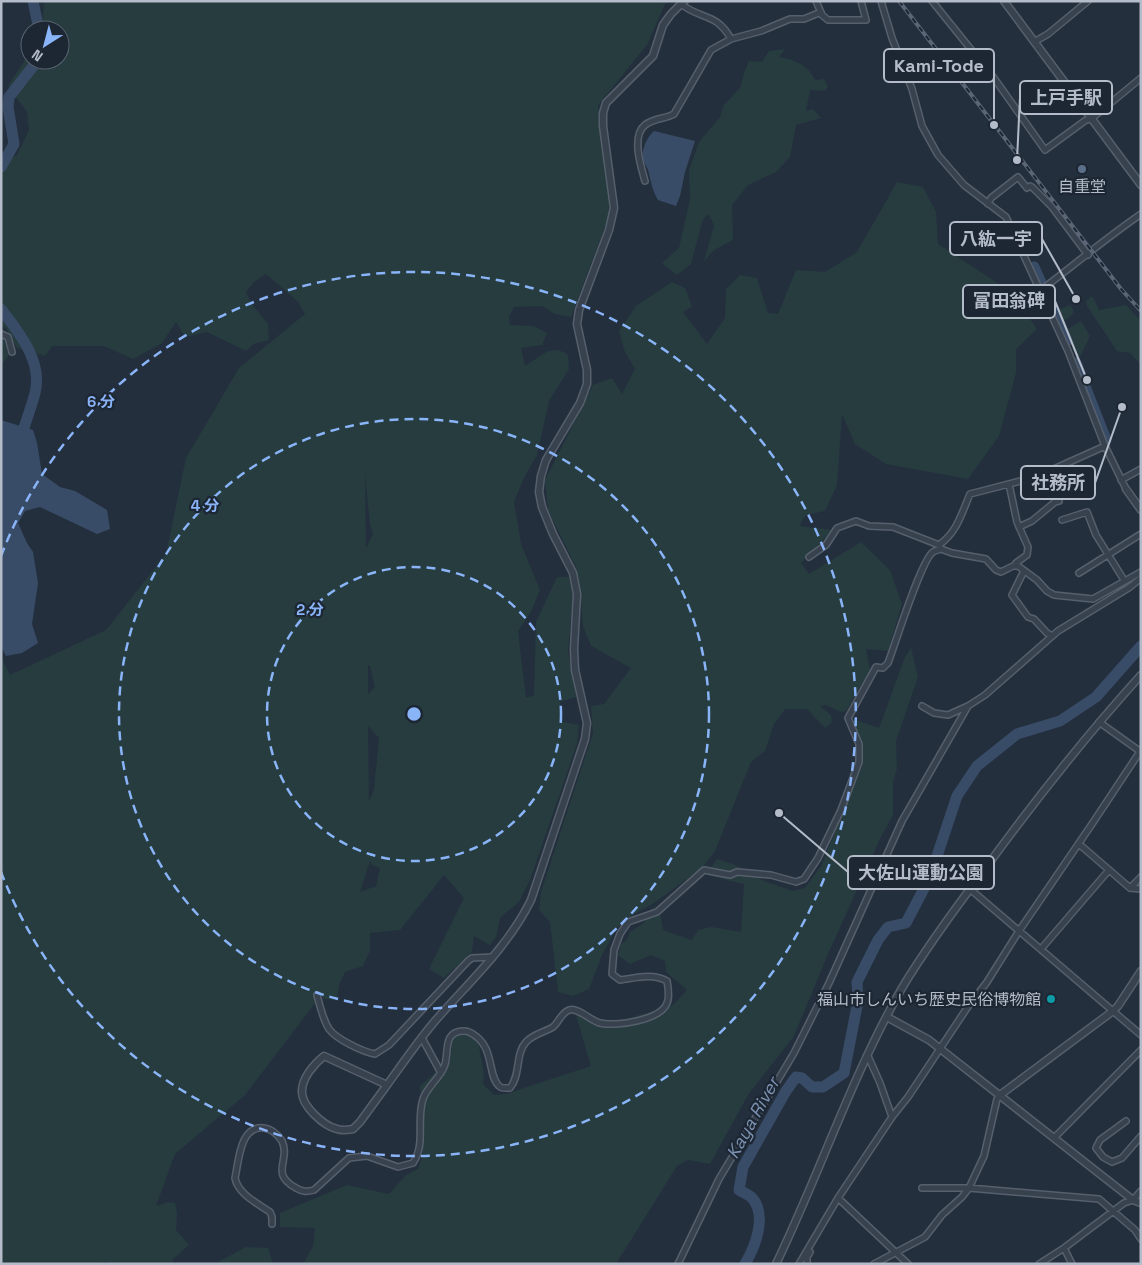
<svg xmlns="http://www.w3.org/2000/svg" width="1142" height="1265" font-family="'Space Grotesk','Noto Sans JP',sans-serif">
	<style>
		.green { fill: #263c3f; fill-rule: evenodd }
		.water { fill: #394c67 }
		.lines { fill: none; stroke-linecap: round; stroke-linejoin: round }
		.river { stroke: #394c67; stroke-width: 11 }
		.minor-casing { stroke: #565f6c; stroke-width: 8 }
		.tertiary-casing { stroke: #565f6c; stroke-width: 9 }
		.minor { stroke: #38414e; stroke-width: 5 }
		.tertiary { stroke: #38414e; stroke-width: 6 }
		.rail-casing { stroke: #5a6575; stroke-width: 4 }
		.rail { stroke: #1d2633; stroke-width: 2; stroke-dasharray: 5.5; stroke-linecap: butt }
		.ring { fill: none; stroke: #8ab4f8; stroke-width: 2.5; stroke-dasharray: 9 6 }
		.service-dot { fill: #5c6f8a; stroke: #1d2633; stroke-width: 2 }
		.culture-dot { fill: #0f9aa8; stroke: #1d2633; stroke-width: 2 }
		.labels { text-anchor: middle; stroke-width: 4.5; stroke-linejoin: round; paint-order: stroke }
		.poi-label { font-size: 16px; fill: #b4bcc9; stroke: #1d2633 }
		.water-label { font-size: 18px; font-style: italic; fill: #7c92b1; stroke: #1d2633 }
		.centre { fill: #8ab4f8; stroke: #1d2633; stroke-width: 2.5 }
		.ring-label { font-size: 15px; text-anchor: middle; font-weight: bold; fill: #8ab4f8; stroke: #1d2633; stroke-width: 4.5; stroke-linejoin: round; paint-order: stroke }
		.leader { fill: none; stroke: #b4bcc9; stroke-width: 2 }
		.callout-dot { fill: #b4bcc9; stroke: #1d2633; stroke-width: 2 }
		.callout { fill: #1d2633; stroke: #b4bcc9; stroke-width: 2 }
		.callout-label { font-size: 18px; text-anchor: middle; font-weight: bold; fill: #b4bcc9 }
	</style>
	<rect width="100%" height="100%" fill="#242f3e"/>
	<path class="green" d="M44 1H669L665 4 647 45 598 105 610 209 607 221 571 317 555 314 542 306 514 307 509 317 510 325 534 326 547 333 542 345 521 348 525 366C540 357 551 342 568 355L569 369 549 401 537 455 524 478 514 502 521 544 540 590 531 612 518 631 526 698 534 695 536 622 557 577H569L573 593 568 651 576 697 560 702 563 722 579 725 577 744 530 880 519 902 500 918 496 937 490 945 474 936 472 952 444 978 429 969 464 898 444 875 400 930 370 933V951L363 966 345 972 339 985 337 1000 323 999 322 994 245 1095 175 1154 156 1206 168 1202 175 1203 177 1213 176 1230 189 1245 172 1260 174 1264H107L106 1261 101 1264H1V656L10 675 106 630 166 554 186 458 239 368 305 314 298 302 266 274 254 282 246 292 251 303 268 324 269 340 253 344 246 351 207 332 185 337 176 322 162 343 133 359 104 346H52L45 356 17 348 6 328 1 326V163L17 155 29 130 27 112 8 86 30 52V60H60V30H42ZM365 474 370 524 373 534 366 548ZM368 665 370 666 375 687 368 694ZM368 726 379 738 374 789 369 802ZM370 861 372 865 380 868 376 886 360 892Z
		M785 49 779 57C795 60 807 64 815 80L824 79 828 87 824 91 810 90 806 111 813 109 821 118 796 125 790 157 776 172 748 185 732 205 733 240 714 250 704 261 714 226 709 214 703 219 691 264 677 275 662 263 679 248 690 199 689 170 699 142 720 117 724 105 740 88 744 73 749 61 762 62 769 51Z
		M897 182 923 187 936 212 938 244 1011 292 1037 329 1016 349V373L999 436 968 479 886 464 855 444 842 414 837 485 825 511 806 515 799 526 833 530 801 563 809 574 861 542 890 570 902 604 888 651 866 649 870 670 846 711 841 712 826 705 820 706 831 715 832 722 825 728 807 709H785L774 724 765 751 751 762 715 851 702 868 654 903 631 916 616 929 602 955 589 989 573 996 558 992 550 922 539 910 541 892 593 733 591 706 604 704 631 668 591 646 583 626 580 587 576 567 548 510 545 480 593 385 612 378 622 394 635 369 625 352 619 331 636 306 672 282 685 288 692 306 683 312 707 344 725 318 726 289 740 275 757 278 768 313 778 314 796 270 825 272 857 252Z
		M1049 291 1058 310 1070 305 1074 311C1072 316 1066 322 1060 319L1057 313 1058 311H1056L1047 292Z
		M1091 297H1093L1099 310 1126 305 1141 321V365L1130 353 1117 351 1087 306 1086 301Z
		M1081 321 1090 336 1081 355 1077 358 1065 331Z
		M1 337 4 339 9 355 1 366Z
		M911 648 918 677 896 741 897 768 893 782V815L880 839 828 954 794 1036 748 1095 710 1164 688 1160 677 1166 616 1264H303L313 1246 315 1228 280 1227V1213L347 1185 389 1194 406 1175 418 1169 423 1154 420 1086C431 1078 438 1067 450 1060L453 1038 461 1028 469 1030 477 1039 479 1046 484 1074 483 1084 494 1095 506 1094 591 1066 573 1005 597 1020 616 1022 673 1005 687 990 666 972 665 961 651 955 630 964 618 955 621 944 627 940 630 932 644 923 651 909 655 907 661 917 663 930 692 940 698 930 711 927 741 932 744 884 706 875 717 859 738 866 764 881 793 891 805 888 821 866 863 764V746L855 729 853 719 879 728 905 657Z
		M246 1247 268 1248 273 1264H218L220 1261Z"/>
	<path class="water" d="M654 131 695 141 685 172 680 196 676 206 658 200C652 190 651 181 648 170 647 167 644 163 643 159 641 150 647 137 654 131Z
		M1 420 33 430 37 443 42 474 60 487 75 491 107 510 110 529 97 534 40 507 25 511 18 523 27 543 33 552 38 583 32 624 38 643 22 653 6 656 1 647Z"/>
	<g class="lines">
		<path class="river" d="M33 1 39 30
			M1 167 14 144 8 107 9 97 38 60
			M1034 267 1067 341
			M1 309C19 333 43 361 35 393 31 409 24 425 20 442
			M1076 363 1106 440
			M745 1264C755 1247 767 1217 753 1199 750 1195 744 1193 739 1190L743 1167 786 1091 796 1077 802 1078 812 1087H823L844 1073 858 1001 857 982 878 940 888 927 906 923 930 877 957 796 977 766 1017 734 1060 721 1096 697 1141 646"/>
		<defs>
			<path id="minor" d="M685 1 681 4C701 20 716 12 731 39
				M816 1 822 15 828 20H866L861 1
				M881 1 892 38 912 89 922 126 938 155 964 185 1006 217 1068 351 1105 446 1126 489
				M932 1 994 78 1045 150 1086 120 1091 119 1141 78
				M1034 42 1048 34 1088 1
				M645 181C641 167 631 136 645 125 654 118 665 119 674 114L711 50 731 39 761 31 790 19H804L821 12
				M988 204 991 198 1018 177 1027 188 1030 186 1032 187 1052 207 1088 255
				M1041 290C1074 265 1106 238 1141 214
				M1 334 8 337 12 352
				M1105 446 1036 477 970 494C961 515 957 532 939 545L941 549 952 553 986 559 996 570 1001 572 1013 566H1018L1037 580 1047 591 1054 595 1093 599 1141 572
				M1121 480 1141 469
				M1009 484 1017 522 1028 547 1027 555 1016 563 1015 566
				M1062 520 1087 512 1096 535 1124 580
				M1019 527 1032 521 1055 502 1059 501
				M809 557 826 545 837 528 856 521 869 526 893 527 939 545
				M1024 571 1012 595 1028 617 1034 619 1047 633 1052 636
				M1079 573 1141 534
				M922 706 934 713 948 715 968 706 985 695 1058 631 1130 587 1141 578
				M1099 722 1141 752
				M1079 844 1130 888 1141 889
				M1130 888 1141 877
				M970 889 1141 1035
				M1041 949 1109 870
				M317 995C320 1006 323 1020 329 1029 336 1039 363 1052 375 1054L389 1045 468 961 472 958 493 957
				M422 1038 441 1073
				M868 1056 880 1083 892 1117
				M1126 1121 1100 1140 1096 1148 1103 1157 1112 1162 1122 1158 1141 1136
				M1054 1138 1141 1050
				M922 1188H969L1099 1199 1135 1230 1141 1239
				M838 1198 908 1264
				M272 1224V1217L270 1212C257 1203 238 1194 235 1178 239 1160 240 1125 264 1128 272 1129 278 1135 282 1141 291 1161 269 1173 296 1188 303 1192 307 1192 314 1190L349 1158 367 1156 398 1167 413 1163C426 1144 416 1121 423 1099 427 1087 439 1079 444 1067 450 1055 441 1031 464 1031 470 1031 473 1034 477 1037 494 1051 488 1076 499 1086 502 1089 506 1088 510 1088 521 1075 515 1054 526 1042 533 1034 545 1032 553 1027 559 1022 561 1013 569 1010 578 1007 591 1021 600 1023 616 1027 661 1020 667 1003 670 997 668 987 667 981 652 973 636 978 620 980L612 974 614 950 620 934 628 922 657 912 704 870 730 875 737 872 771 875 796 882 804 879 818 858 841 810 859 762V744L848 718 876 667 883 668 888 663C895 645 921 560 933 552 936 550 938 550 941 549
				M1064 1248 1072 1264
				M678 1264 719 1179 794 1053 829 983 902 821 968 706
				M799 1264 838 1198 892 1117 908 1097 967 1008 987 982 1019 931 1092 824 1141 750
				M807 1264V1257L810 1252
				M874 1264 925 1237 942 1215 962 1197 969 1188 984 1156 997 1099 1000 1095
				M1039 1264 1064 1248 1124 1203 1133 1200 1141 1191"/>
			<path id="tertiary" d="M1004 1 1141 185
				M1126 489 1141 510
				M887 1017 929 1040 1133 1200 1141 1203
				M324 1056 387 1085 360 1122 353 1129C347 1130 343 1131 337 1129 324 1126 301 1106 302 1091 302 1078 314 1064 324 1056Z
				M387 1085C403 1063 418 1041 435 1021 469 982 508 947 531 900L585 739 587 723 575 670 574 649 577 594 573 573 553 534 542 507 539 492 541 476 546 460 580 403 587 384V370L577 324 579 310 609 230 614 208 603 126V113L606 103 653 56 663 25 671 14 681 4
				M1000 1095 1113 1011 1118 1006 1141 971
				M776 1264C820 1173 852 1075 902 988 926 948 954 910 982 873 1032 804 1084 738 1141 675"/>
		</defs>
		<use href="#minor" class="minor-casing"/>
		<use href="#tertiary" class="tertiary-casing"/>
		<use href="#minor" class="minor"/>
		<use href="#tertiary" class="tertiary"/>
		<defs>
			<path id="rail" d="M899 1 1121 289 1141 311"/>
		</defs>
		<use href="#rail" class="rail-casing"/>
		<use href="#rail" class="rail"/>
	</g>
	<g class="ring">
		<circle cx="414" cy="714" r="147"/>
		<circle cx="414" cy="714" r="295"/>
		<path d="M1 556A442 442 0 1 1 1 872"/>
	</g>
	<circle class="service-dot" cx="1082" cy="169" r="5"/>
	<circle class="culture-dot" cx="1051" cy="999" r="5"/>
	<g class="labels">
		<g class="poi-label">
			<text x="1082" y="192">自重堂</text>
			<text x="1041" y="1005" text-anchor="end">福山市しんいち歴史民俗博物館</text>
		</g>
		<g class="water-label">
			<text transform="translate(753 1118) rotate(-61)" y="6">Kaya River</text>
		</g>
	</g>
	<circle cx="414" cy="714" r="8" class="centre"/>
	<g class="ring-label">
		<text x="101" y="407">6 分</text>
		<text x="205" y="511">4 分</text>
		<text x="310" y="615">2 分</text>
	</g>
	<path class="leader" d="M994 125L994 66M1017 160L1020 97M1076 299L1042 239M1087 380L1055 301M1122 407L1095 483M779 813L848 872"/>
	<g class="callout-dot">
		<circle cx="994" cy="125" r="5"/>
		<circle cx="1017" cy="160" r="5"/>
		<circle cx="1076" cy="299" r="5"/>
		<circle cx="1087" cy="380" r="5"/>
		<circle cx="1122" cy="407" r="5"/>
		<circle cx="779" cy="813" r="5"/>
	</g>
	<g class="callout">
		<rect x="884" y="49" width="110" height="33" rx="5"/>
		<rect x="1020" y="81" width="92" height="33" rx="5"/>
		<rect x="950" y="222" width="92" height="33" rx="5"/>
		<rect x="963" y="285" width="92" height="33" rx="5"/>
		<rect x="1021" y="466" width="74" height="33" rx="5"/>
		<rect x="848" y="856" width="146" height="33" rx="5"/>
	</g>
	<g class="callout-label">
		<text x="939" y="72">Kami-Tode</text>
		<text x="1066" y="104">上戸手駅</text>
		<text x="996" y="245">八紘一宇</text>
		<text x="1009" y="307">富田翁碑</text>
		<text x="1058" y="489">社務所</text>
		<text x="921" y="879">大佐山運動公園</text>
	</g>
	<rect width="1142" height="1265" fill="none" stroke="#b4bcc9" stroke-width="5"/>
	<g transform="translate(45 45) rotate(216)"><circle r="24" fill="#1d2633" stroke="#59626f"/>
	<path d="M0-4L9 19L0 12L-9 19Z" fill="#8ab4f8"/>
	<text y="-8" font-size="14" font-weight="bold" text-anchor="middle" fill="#b4bcc9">N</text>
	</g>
</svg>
